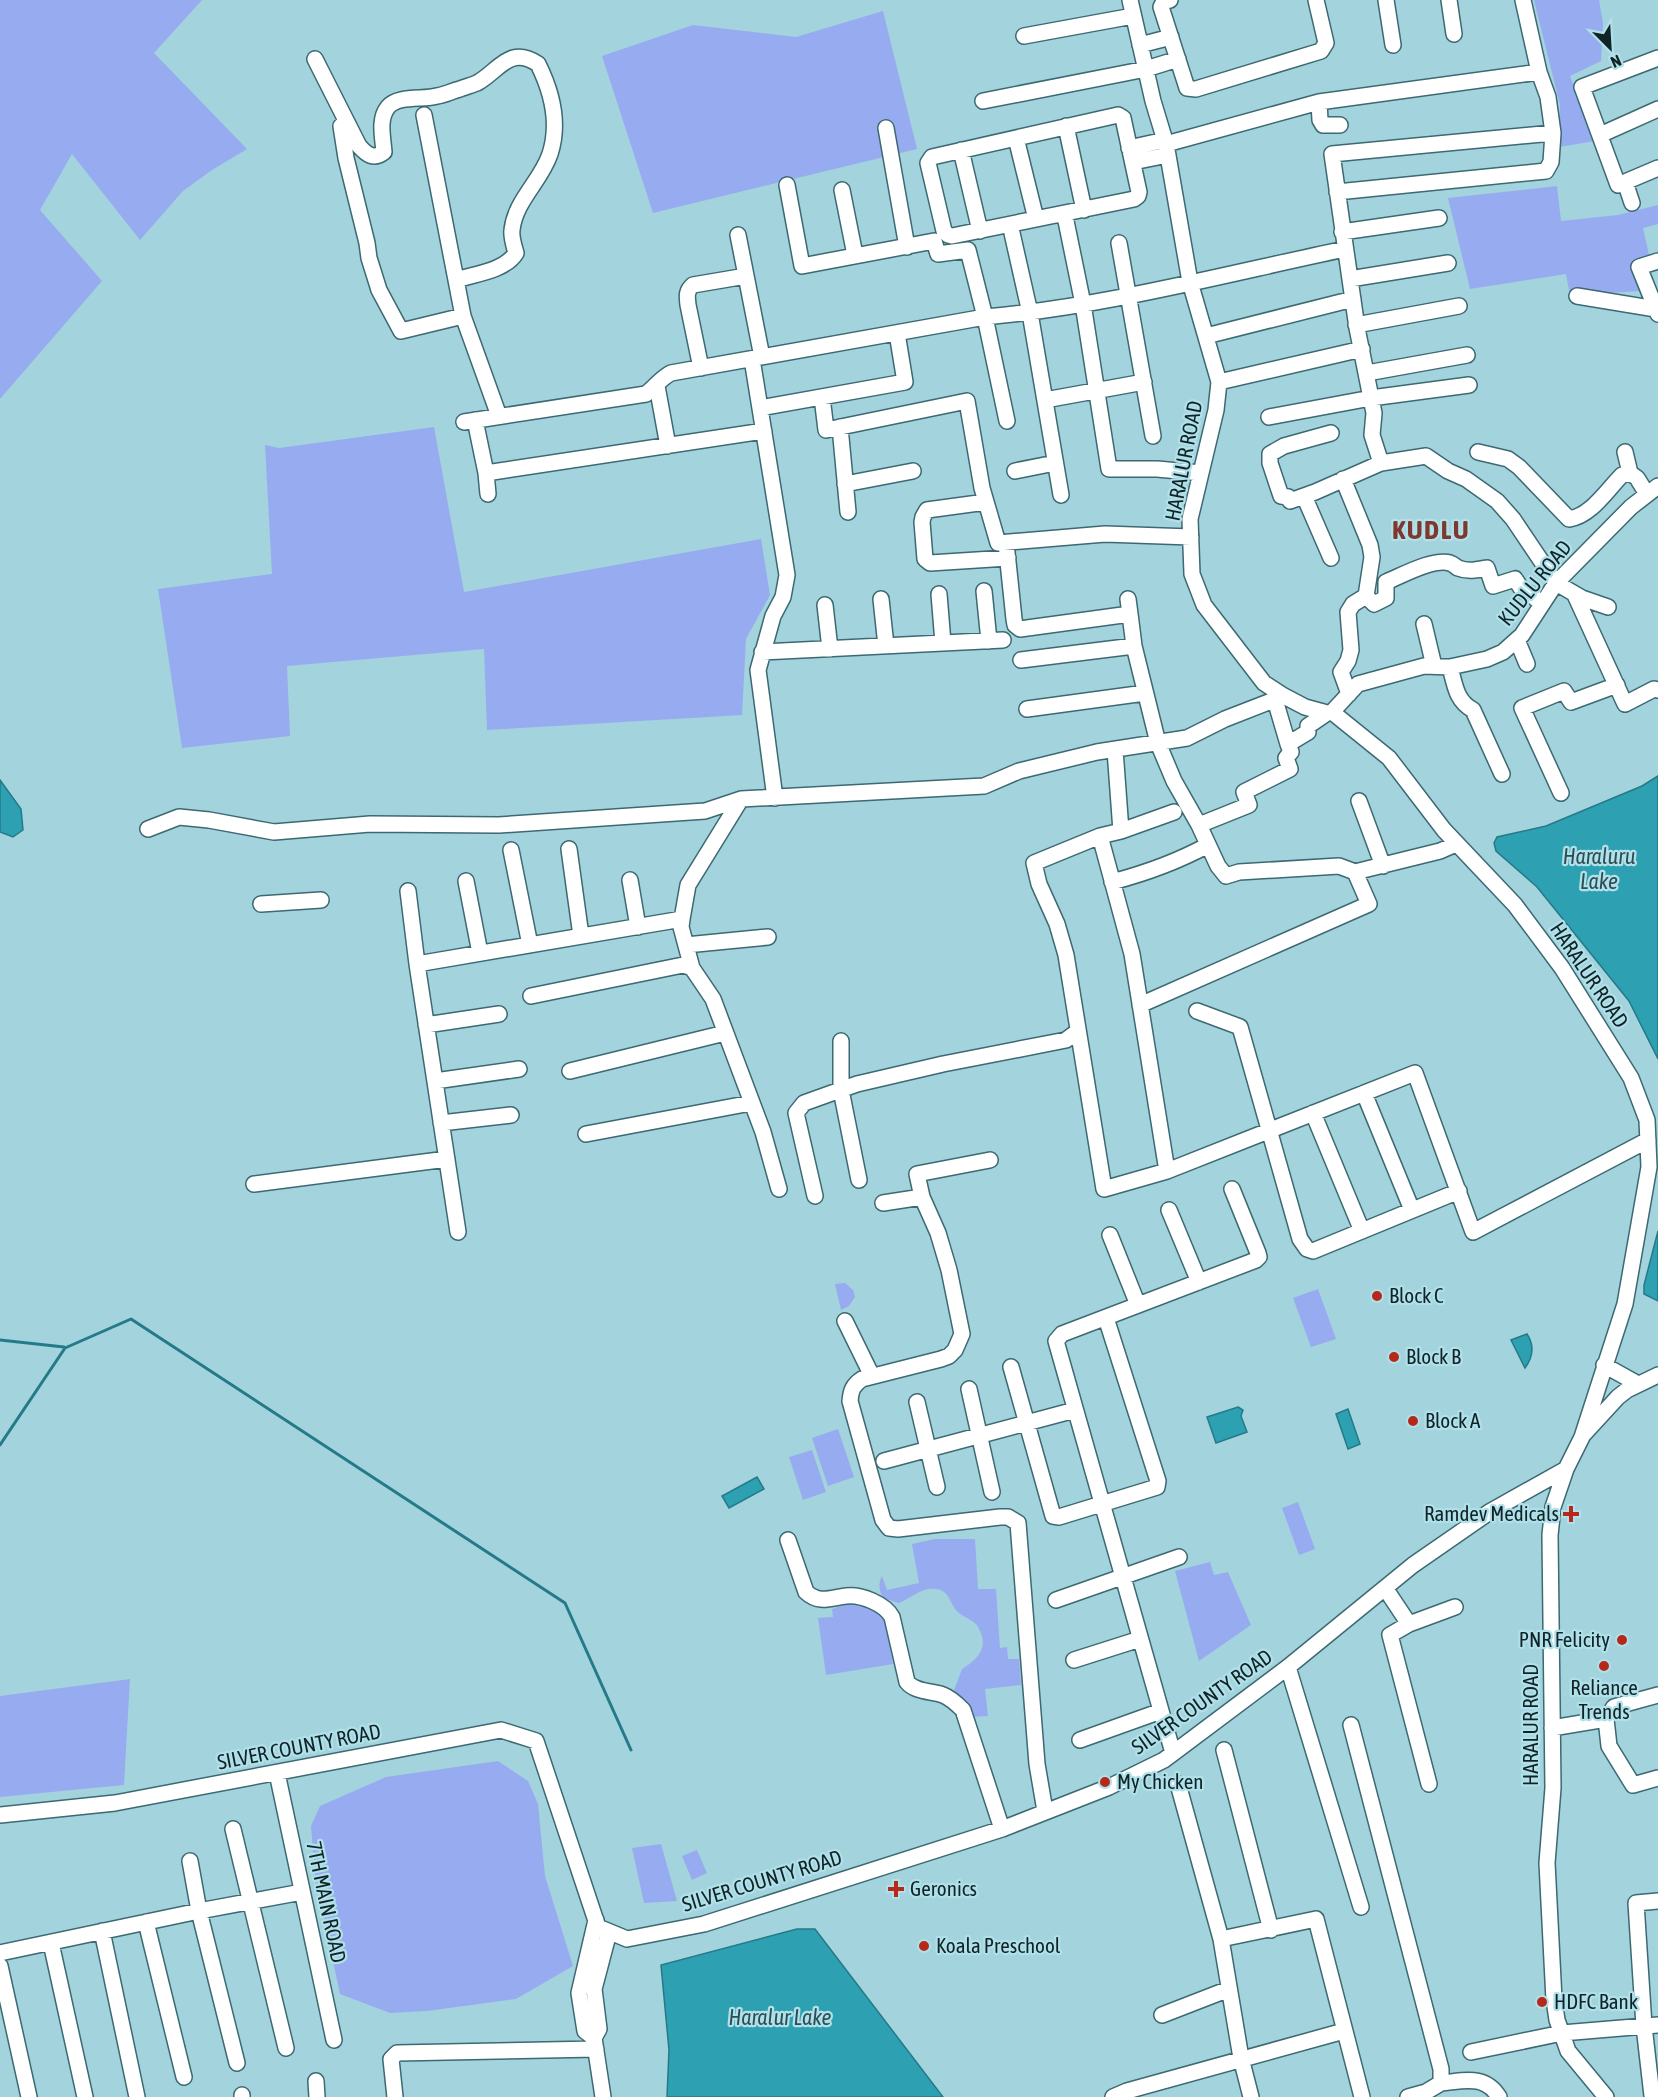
<svg xmlns="http://www.w3.org/2000/svg" width="1658" height="2097" font-family="'Asap Condensed',sans-serif">
	<style>
		.green { fill: #97acf0 }
		.water { fill: #2da0b2; stroke: #247a88; stroke-width: 1.5 }
		.lines { fill: none; stroke-linecap: round; stroke-linejoin: round }
		.stream { stroke: #247a88; stroke-width: 3 }
		.minor-casing { stroke: #3c6972; stroke-width: 18 }
		.minor { stroke: #fff; stroke-width: 15 }
		.poi-dot { fill: #b6291a; stroke: #b0e0e9; stroke-width: 2 }
		.labels { text-anchor: middle; stroke-width: 4.5; stroke-linejoin: round; paint-order: stroke }
		.street-label { font-size: 21px; fill: #102326; stroke: #b0e0e9 }
		.poi-label { font-size: 21px; fill: #102326; stroke: #b0e0e9; text-anchor: start }
		.water-label { font-size: 22px; font-style: italic; fill: #2c4d53; stroke: #b0e0e9 }
		.district-label { font-size: 27px; font-weight: bold; letter-spacing: 1.5px; fill: #7e382d; stroke: #b0e0e9 }
	</style>
	<rect width="100%" height="100%" fill="#a3d3dc"/>
	<path class="green" d="M0 0H202L154 53 247 149 212 170 183 191 140 240 72 154 40 210 102 281 0 399Z
		M1534 0H1599L1603 23 1601 61 1570 76 1595 141 1559 147 1560 105Z
		M883 11 917 149 653 213 602 56 693 25 796 37Z
		M1557 186 1561 221 1618 215 1658 205V224L1643 228 1649 255 1635 265 1642 291 1570 295 1566 274 1470 289 1448 198Z
		M434 427 464 592 761 539 770 595 746 639 742 715 487 730 484 649 287 666 290 736 182 748 158 589 272 574 265 445 279 448Z
		M845 1283 853 1290 855 1297 849 1306 841 1310 835 1284Z
		M1318 1289 1336 1339 1311 1347 1293 1298Z
		M838 1429 854 1477 828 1486 812 1438Z
		M812 1450 826 1492 803 1500 789 1457Z
		M1298 1502 1315 1549 1299 1555 1282 1508Z
		M935 1539H975L978 1589H996L1000 1648 1007 1647 1008 1659H1019L1021 1685 985 1689 988 1716 972 1717 953 1693 962 1669C978 1659 990 1647 978 1627 974 1620 965 1618 959 1613 948 1604 951 1586 929 1589 919 1590 909 1599 899 1603L883 1598C879 1590 878 1584 882 1576L887 1590 919 1583 912 1544Z
		M1210 1562 1214 1575 1228 1572 1251 1625 1199 1661 1175 1571Z
		M848 1604C890 1604 889 1632 893 1664L826 1675 818 1618 833 1617 832 1609Z
		M130 1679 124 1785 0 1797V1696Z
		M498 1761 528 1781 538 1804 545 1876 573 1966 516 1999 427 2011 390 2013 340 1994 315 1875 311 1826 320 1806 386 1777Z
		M661 1844 677 1901 644 1903 632 1848Z
		M697 1850 707 1873 692 1880 682 1856Z"/>
	<path class="water" d="M1658 776V1059L1629 1001 1537 887 1496 851 1494 843 1497 837 1546 826 1642 786Z
		M0 780 21 809 23 830 13 837 0 832Z
		M1658 1231V1301L1644 1294V1285Z
		M1527 1334C1535 1346 1533 1357 1525 1368L1511 1340Z
		M1238 1407 1243 1410 1241 1416 1247 1432 1216 1443 1207 1417Z
		M1348 1409 1360 1444 1348 1449 1336 1414Z
		M757 1477 764 1489 729 1508 722 1496Z
		M797 1929H815L943 2097H667L669 2050 661 1965Z"/>
	<g class="lines">
		<path class="stream" d="M0 1340 64 1347
			M0 1445 65 1348 131 1319 565 1603 631 1750"/>
		<defs>
			<path id="minor" d="M1130 0 1153 101 1166 144 1190 282 1219 382 1216 410 1190 519 1192 574 1204 605 1264 683 1284 696 1305 707 1327 713 1332 712 1389 758 1444 830 1515 905 1562 968 1631 1078 1647 1120 1649 1167 1625 1304 1582 1437 1566 1469 1553 1507 1550 1535 1553 1788 1547 1863 1554 2000 1557 2020 1568 2051 1606 2097
				M1170 0 1164 1 1161 7 1187 88 1196 89 1321 51 1326 43 1316 0
				M1386 0 1393 45
				M1449 0 1454 34
				M1024 36 1133 16
				M1140 45 1171 37
				M1658 58 1582 87 1618 185 1658 168
				M315 59 359 146C367 155 374 160 384 152 383 138 378 119 388 107 398 95 423 100 437 96 445 95 452 91 460 89 465 87 472 85 477 83 499 71 509 45 538 64 552 92 560 123 550 154 541 181 515 201 512 230 511 237 514 246 516 253 505 271 474 274 456 280
				M983 101 1146 69 1178 59
				M1319 102 1320 120 1323 125H1340
				M424 115 463 316 499 416
				M1118 115 1123 118 1139 192 1138 196 1134 199 952 236 948 235 944 231 928 163 932 157Z
				M341 126 346 158 367 243 369 258 379 290 401 331 463 316
				M1066 126 1084 210
				M886 128 907 247
				M1600 135 1658 109
				M1016 138 1036 219
				M1166 144 1319 102 1539 72
				M1129 148 1165 140
				M961 150 980 231
				M1133 162 1168 155
				M1625 182 1632 203
				M787 185 802 266 934 241 938 254 968 250 985 317 1007 421
				M842 190 855 255
				M1337 192 1546 171 1551 162 1553 133 1548 97 1539 72 1523 0
				M1066 221 1083 304 1109 469H1157L1201 473
				M1342 232 1439 218
				M1012 233 1030 313 1061 495
				M738 235 762 357
				M1119 243 1153 436
				M1658 261 1639 267 1656 309 1658 308
				M1350 279 1448 263
				M1577 296 1656 309 1658 314
				M1356 325 1459 306
				M1206 336 1353 299
				M752 359 787 575 783 597 773 616 758 670 775 798
				M701 368 688 305C687 296 686 291 693 285L746 276
				M1367 373 1467 355
				M1219 382 1362 349
				M657 386 668 446
				M822 397 826 430 967 401 982 488 998 543 1105 534 1191 537
				M1045 400 1144 382
				M760 408 905 382 897 333
				M1269 417 1371 398 1469 385
				M475 420 486 473 764 431
				M464 422 646 394C655 387 661 378 671 373L985 317C1107 306 1226 274 1345 249
				M840 427 848 512
				M1331 433 1284 446 1270 454V463L1281 496 1288 497 1290 501 1315 492 1381 463 1426 456 1448 471 1466 479 1497 501 1513 519 1556 583 1582 598 1608 607
				M1478 452 1508 459 1519 467 1569 519C1591 516 1607 490 1622 475L1630 473 1637 478 1647 494
				M1625 452 1630 473
				M1381 463 1372 435 1374 413 1357 328 1332 154 1553 133
				M1015 471 1055 463
				M486 473 488 494
				M1343 479 1370 545 1372 557 1366 596 1353 604 1348 612 1351 650 1348 661 1341 672 1349 694
				M845 484 913 471
				M1304 496 1331 558
				M986 502 927 510 923 517 922 522 925 559 930 563 1008 558
				M1006 543 1014 619 1015 625 1020 629 1130 614 1134 646 1158 743 1174 781 1199 825
				M984 591 989 641
				M939 594 943 643
				M1575 595 1625 704 1654 689 1658 690
				M1366 596 1374 604 1386 598V582C1401 576 1433 558 1450 563 1453 564 1455 566 1458 568 1468 572 1477 570 1487 568L1493 586 1515 579 1523 591 1529 593 1542 604
				M881 599 886 646
				M1128 599 1130 614
				M825 605 830 649
				M1424 624 1434 666
				M1517 640 1527 664
				M762 652 1003 640
				M1021 660 1134 646
				M1450 667C1455 685 1456 701 1473 710L1502 774
				M1275 700 1288 744
				M1027 709 1145 693
				M1332 712 1358 684 1424 666 1450 667 1487 659 1503 652 1522 635 1556 583 1631 507 1658 486
				M1327 713 1308 726V732L1288 744 1291 752 1286 758 1290 769 1244 792 1249 805 1199 825 1218 866 1226 876 1239 872 1339 866 1355 872
				M1561 793 1522 708 1564 691 1571 702 1617 685
				M1359 801 1383 866
				M148 829 179 817 209 820 274 832 370 824 499 825 705 811 741 799 984 786 1019 771 1097 752 1187 738 1225 719 1284 696
				M1121 831 1174 812
				M1100 836 1121 831 1115 750
				M569 849 581 936
				M511 850 530 945
				M630 880 638 927
				M466 881 480 953
				M1112 882C1146 873 1177 862 1208 845
				M408 891 417 964
				M261 904 321 900
				M682 919 681 927 692 968 713 999 763 1132 779 1189
				M686 945 768 937
				M531 996 683 965 692 968
				M1140 1005 1369 904 1355 872 1440 851 1456 844
				M1197 1011 1240 1027 1300 1239 1307 1249 1313 1251 1459 1191
				M426 1025 499 1014
				M841 1041V1090L859 1180
				M570 1071 725 1033
				M435 1081 519 1069
				M1364 1093 1412 1210
				M1313 1113 1362 1231
				M441 1123 511 1115
				M586 1134 751 1103
				M990 1160 917 1174 922 1197 938 1233 949 1270 962 1334 955 1350 949 1356 941 1359 862 1379C853 1385 851 1390 850 1401L883 1520 889 1528 898 1529 1000 1517H1008L1018 1523 1037 1764 1045 1811
				M1167 1171 1104 1189 1066 955 1057 924 1039 884 1034 863 1100 836 1132 954 1167 1171 1415 1073 1473 1232 1648 1140
				M254 1184 447 1159
				M815 1196 796 1113 804 1103 857 1084 943 1064 1066 1040 1078 1031
				M883 1203 922 1197
				M1169 1210 1199 1282
				M458 1232 417 964 682 919 688 885 741 799
				M1110 1235 1138 1305
				M845 1321 872 1376
				M1604 1365 1638 1384
				M1011 1367 1053 1516 1059 1517 1157 1487 1158 1481 1106 1318
				M969 1389 992 1492
				M917 1402 937 1487
				M1584 1434 1618 1397 1627 1390 1658 1375
				M884 1461 1075 1410
				M788 1540 806 1592C819 1604 830 1598 846 1596 861 1594 885 1604 892 1617L907 1682C915 1692 931 1691 943 1695 951 1698 957 1704 963 1710L1002 1829
				M1385 1588 1409 1624 1390 1635 1429 1784
				M1056 1600 1179 1557
				M1409 1624 1455 1607
				M1074 1660 1140 1639
				M1288 1667 1361 1907
				M1658 1695 1614 1707 1606 1719 1609 1746 1633 1785 1658 1778
				M1351 1725 1441 2069V2083L1426 2092 1408 2097
				M1552 1728 1606 1719
				M1080 1740 1161 1711
				M1224 1750 1271 1930
				M1173 1753 1056 1341 1062 1334 1256 1260 1259 1257 1258 1253 1232 1189
				M277 1773 334 2040
				M1178 1784 1221 1939 1241 2058 1251 2097
				M0 1815 115 1803 501 1730 536 1741 598 1927 627 1939 704 1924 1002 1829 1109 1787 1164 1760 1288 1667 1413 1565 1491 1511 1566 1469
				M233 1829 286 2048
				M190 1861 199 1911 237 2063
				M596 1920 579 1993 585 2031 594 2038 603 2097
				M146 1922 184 2077
				M102 1931 137 2097
				M1221 1939 1316 1919 1362 2097
				M51 1943 85 2097
				M0 1953 199 1911 302 1892
				M0 1966 29 2097
				M1162 2015 1229 1989
				M594 2038 599 2029 594 1989 609 1932
				M1471 2052 1562 2033 1658 2025
				M316 2081 317 2097
				M1441 2083C1464 2081 1485 2074 1499 2097
				M242 2095V2097
				M1652 2096 1644 2026 1636 1903 1658 1901
				M395 2097 391 2059 397 2053 596 2049
				M1113 2097 1127 2091 1344 2031"/>
		</defs>
		<use href="#minor" class="minor-casing"/>
		<use href="#minor" class="minor"/>
	</g>
	<g class="poi-dot">
		<circle cx="1377" cy="1296" r="6"/>
		<circle cx="1394" cy="1357" r="6"/>
		<circle cx="1413" cy="1421" r="6"/>
		<path d="M1568 1505h6v6h6v6h-6v6h-6v-6h-6v-6h6z"/>
		<circle cx="1622" cy="1640" r="6"/>
		<circle cx="1604" cy="1666" r="6"/>
		<circle cx="1105" cy="1782" r="6"/>
		<path d="M893 1880h6v6h6v6h-6v6h-6v-6h-6v-6h6z"/>
		<circle cx="924" cy="1946" r="6"/>
		<circle cx="1542" cy="2002" r="6"/>
	</g>
	<g class="labels">
		<g class="street-label">
			<text transform="translate(1184 461) rotate(-79)" y="7">HARALUR ROAD</text>
			<text transform="translate(1535 583) rotate(-51)" y="7">KUDLU ROAD</text>
			<text transform="translate(1589 975) rotate(56)" y="7">HARALUR ROAD</text>
			<text transform="translate(1202 1702) rotate(-35)" y="7">SILVER COUNTY ROAD</text>
			<text transform="translate(1531 1725) rotate(-90)" y="7">HARALUR ROAD</text>
			<text transform="translate(299 1747) rotate(-11)" y="7">SILVER COUNTY ROAD</text>
			<text transform="translate(762 1881) rotate(-17)" y="7">SILVER COUNTY ROAD</text>
			<text transform="translate(326 1902) rotate(78)" y="7">7TH MAIN ROAD</text>
		</g>
		<g class="poi-label">
			<text x="1389" y="1303">Block C</text>
			<text x="1406" y="1364">Block B</text>
			<text x="1425" y="1428">Block A</text>
			<text x="1559" y="1521" text-anchor="end">Ramdev Medicals</text>
			<text x="1610" y="1647" text-anchor="end">PNR Felicity</text>
			<text x="1604" y="1695" text-anchor="middle">Reliance<tspan x="1604" dy="24">Trends</tspan></text>
			<text x="1117" y="1789">My Chicken</text>
			<text x="910" y="1896">Geronics</text>
			<text x="936" y="1953">Koala Preschool</text>
			<text x="1554" y="2009">HDFC Bank</text>
		</g>
		<g class="water-label">
			<text x="1599" y="864">Haraluru<tspan x="1599" dy="25">Lake</tspan></text>
			<text x="780" y="2025">Haralur Lake</text>
		</g>
		<g class="district-label">
			<text x="1431" y="539">KUDLU</text>
		</g>
	</g>
	<g transform="translate(1610 48) rotate(156)" stroke="#b0e0e9" stroke-width="4.5" paint-order="stroke">
	<path d="M0-4.5L10 22L0 15L-10 22Z" fill="#102326"/>
	<text y="-9" font-size="16" font-weight="bold" text-anchor="middle" fill="#102326">N</text>
	</g>
</svg>
